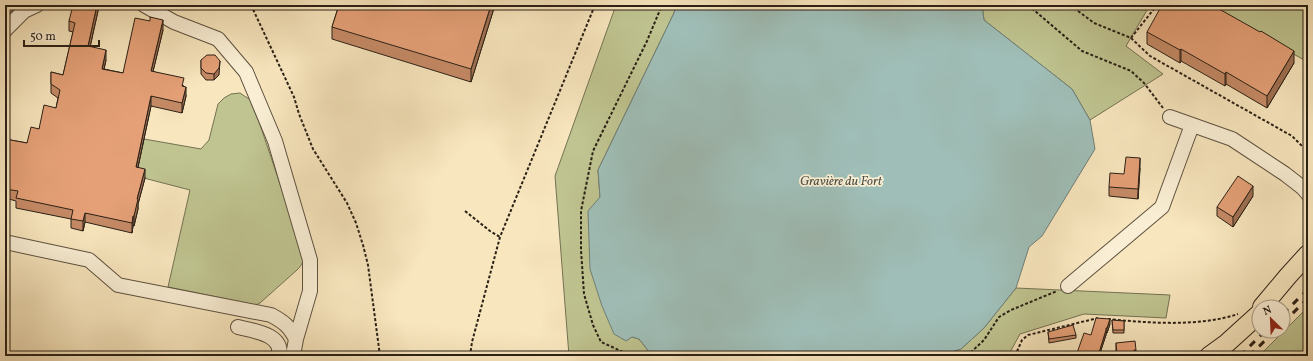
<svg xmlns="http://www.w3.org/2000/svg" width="1313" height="361" font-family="Vollkorn,serif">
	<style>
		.green { fill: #bfc490; stroke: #747253 }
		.water { fill: #9fbeb7; stroke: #707f77 }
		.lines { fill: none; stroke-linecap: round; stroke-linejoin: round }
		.minor-casing { stroke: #5e5240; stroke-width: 16 }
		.major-casing { stroke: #2a2016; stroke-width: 20 }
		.path { stroke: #2a2016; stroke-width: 2; stroke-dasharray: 3 2; stroke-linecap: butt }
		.minor { stroke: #faefd5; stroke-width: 14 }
		.major { stroke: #f8e6be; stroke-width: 18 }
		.rail { stroke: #2a2016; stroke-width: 3; stroke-dasharray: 7 7; stroke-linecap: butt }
		.wall { fill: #c58a66; stroke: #2a2016 }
		.shaded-wall { fill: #a07053; stroke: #2a2016 }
		.building { fill: #e5a077; stroke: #2a2016 }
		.labels { text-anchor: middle; stroke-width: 3.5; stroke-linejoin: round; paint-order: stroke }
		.water-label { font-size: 13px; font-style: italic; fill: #4d4f46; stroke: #faefd5 }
	</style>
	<rect width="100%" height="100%" fill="#f8e6be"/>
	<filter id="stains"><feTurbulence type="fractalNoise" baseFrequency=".005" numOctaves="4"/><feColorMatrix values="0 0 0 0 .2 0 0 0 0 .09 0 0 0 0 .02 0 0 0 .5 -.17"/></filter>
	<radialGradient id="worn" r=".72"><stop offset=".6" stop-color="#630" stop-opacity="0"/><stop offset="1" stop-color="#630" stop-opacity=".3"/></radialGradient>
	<path class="green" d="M616 5H676L674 13 598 170 600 197 632 337 639 339 650 353 656 356H569L555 176Z
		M982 5H1150L1126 46 1163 74 1090 120 1072 89 984 20Z
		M1204 5H1308V62Z
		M240 93 252 101 301 246C303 258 306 261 297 270L260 303 256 305 168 287 190 190 136 176 144 139 201 149 209 140 218 104 224 98 231 94Z
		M1016 288 1170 295 1166 318 1084 314 1020 334 1008 356H938L961 349 984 328Z
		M1308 307V356H1259Z"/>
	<path class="water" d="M676 5H982L984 20 1072 89 1090 120 1095 149 1042 236 1029 247 1016 288 984 328 961 349 938 356H656L650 353 639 339 632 337 626 341 614 334 602 306 590 269 588 211 600 197 598 170 674 13Z"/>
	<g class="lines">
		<defs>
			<path id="minor" d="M144 5 174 22 218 39 246 72 275 141 310 260V291L296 339 293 356
				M5 7 7 5
				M5 30 24 11 37 5
				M1170 117 1232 139 1285 174 1303 188 1308 194
				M5 242 89 260 118 285 271 315C284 322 289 326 296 339
				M1068 286 1162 207 1192 125
				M238 327C253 331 284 334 279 356"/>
			<path id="major" d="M1262 307 1288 276 1308 254
				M1209 356 1227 343 1259 314"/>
		</defs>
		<use href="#minor" class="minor-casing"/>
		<use href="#major" class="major-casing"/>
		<path class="path" d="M251 5 294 97 299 114 313 149 347 203 356 223 363 245 368 265 380 356
			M1028 5 1082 51 1131 71 1144 83 1163 108
			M1070 5 1094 23 1131 38 1150 56 1292 136 1308 152
			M1131 38 1157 5
			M465 211 490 231 500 237
			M1108 319C1148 323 1200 327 1238 314
			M470 356 472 342 500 237 595 5
			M632 356 601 342 593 325 584 294 581 250V211L593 151 647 41 662 5
			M967 356 984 340 999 317 1011 310 1057 291
			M1015 356 1022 340 1028 335 1098 318"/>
		<use href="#minor" class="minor"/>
		<use href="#major" class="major"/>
		<path class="rail" d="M1283 314 1308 289
			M1283 323 1308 298
			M1240 356 1265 331
			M1249 356 1275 331"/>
	</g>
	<path class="wall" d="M98 5V11L90 47 106 60 104 69 123 73 163 30 153 71 184 86 186 96 182 113 151 106 138 167 145 178 138 204V209L134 226H133L132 233 85 222 83 231 71 228V219L16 208V201L5 198V139L27 143 56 108 58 98 51 93V72L63 75 73 32 69 31V21L78 6Z
		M339 5H495L471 82 332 39V27Z
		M1147 32 1294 63 1267 108 1226 84 1225 86 1181 61 1180 63 1147 44Z
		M201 60 219 75 214 80H206L201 74Z
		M1140 168 1138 199 1109 196V187Z
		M1253 196 1233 227 1217 216V207Z
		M1112 320 1124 321V333H1113Z
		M1110 324 1107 333H1106V335L1099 356H1077V353Z
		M1048 332 1076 335V338L1049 343Z
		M1116 343 1136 350V356H1116Z"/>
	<path class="shaded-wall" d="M97 5H98V11L88 56V46Z
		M491 5H495L471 82V69Z
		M163 20V30L151 80V71Z
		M1181 49V61L1180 63V50Z
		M106 50V60L102 78V69Z
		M1294 51V63L1267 108V96Z
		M220 61 219 75 214 80V74Z
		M1226 72V84L1225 86V74Z
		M186 87V96L182 113V103Z
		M151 96V106L136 176V167Z
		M1140 158V168L1138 199V189Z
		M145 169V178L138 204V209L134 226V216L137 199Z
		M1253 186V196L1233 227V217Z
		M85 213V222L83 231V221Z
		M133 216V226L132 233V223Z
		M1110 319V324L1107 333V328Z
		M1106 330V335L1099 356H1098Z"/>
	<path class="building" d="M73 5 78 6V5H97L88 46 106 50 102 69 123 73 135 18 150 21V17L163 20 151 71 184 78 182 86 186 87 182 103 151 96 136 167 145 169 137 199H138L134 216H133L132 223 85 213 83 221 71 219 73 210 16 198 18 191 5 189V139L27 143 31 127 39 129 44 105 56 108 60 90 51 84V72L63 75 75 23 69 21Z
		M339 5H491L471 69 332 27Z
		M1162 5H1212L1260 32 1261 31 1294 51 1267 96 1226 72 1225 74 1181 49 1180 50 1147 32Z
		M207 55H215L220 61 219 68 214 74 206 73 201 68V60Z
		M1126 157 1140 158 1138 189 1109 187 1110 173 1124 174Z
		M1238 176 1253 186 1233 217 1217 207Z
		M1096 318 1110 319 1107 328H1106V330L1098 356H1085L1077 353 1084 333 1091 335Z
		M1112 320 1124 321V330H1113Z
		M1073 325 1076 335 1049 339 1048 332Z
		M1135 341 1136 350H1134L1135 356H1117L1116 343Z"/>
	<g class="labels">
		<g class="water-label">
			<text x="841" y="185">Gravière du Fort</text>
		</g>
	</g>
	<rect width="1313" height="361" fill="none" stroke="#f8e6be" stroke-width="20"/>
	<rect x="6" y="6" width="1301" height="349" fill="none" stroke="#2a2016" stroke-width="2"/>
	<rect x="10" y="10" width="1293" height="341" fill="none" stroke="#2a2016"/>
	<g transform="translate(1271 319) rotate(336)"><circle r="19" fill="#faefd5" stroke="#a79c89"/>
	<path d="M0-3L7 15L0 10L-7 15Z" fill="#8f2418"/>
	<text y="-6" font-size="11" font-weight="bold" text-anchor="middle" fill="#2a2016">N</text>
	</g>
	<path d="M24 40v6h75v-6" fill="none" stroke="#2a2016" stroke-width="2"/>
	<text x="30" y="40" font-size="12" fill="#2a2016" stroke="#faefd5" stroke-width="3" paint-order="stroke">50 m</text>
	<rect width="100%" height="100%" filter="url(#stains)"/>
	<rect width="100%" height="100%" fill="url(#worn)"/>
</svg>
